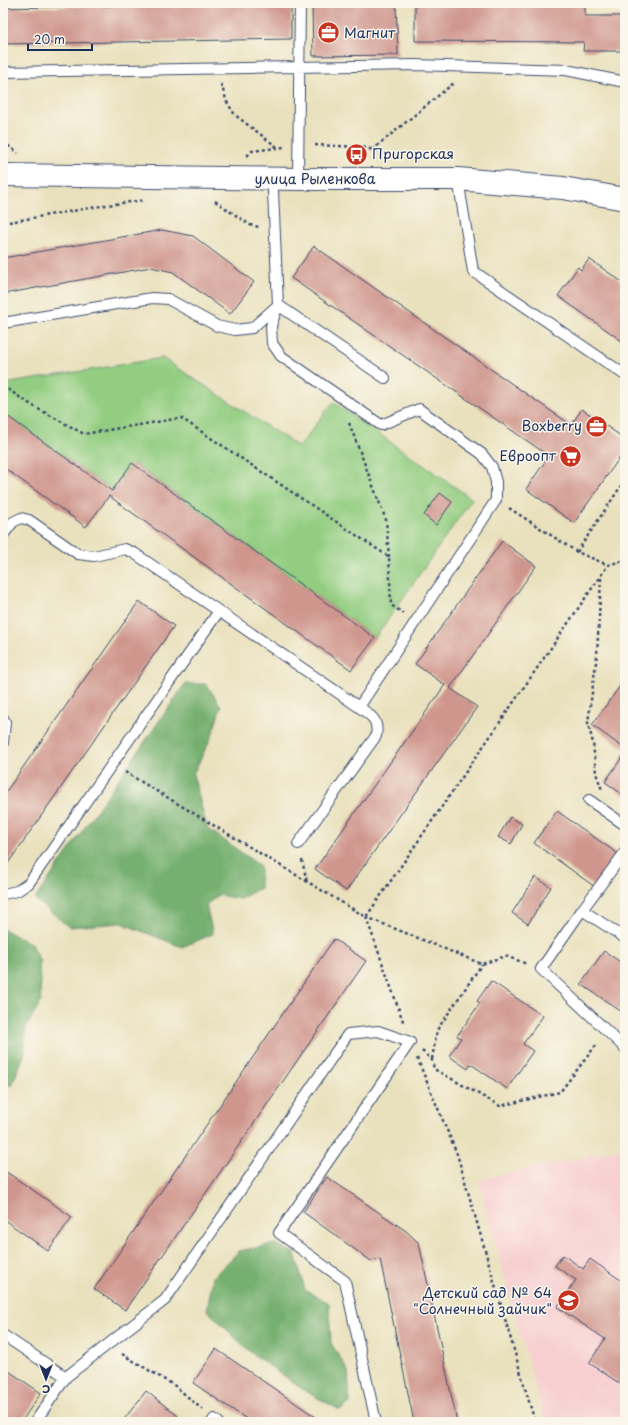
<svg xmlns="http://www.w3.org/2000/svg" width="628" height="1425" font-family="'Playpen Sans',sans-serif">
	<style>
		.built { fill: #f7cfd0 }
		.green { fill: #93cd81; stroke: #577e70 }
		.forest { fill: #76b06f; stroke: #487066 }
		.building { fill: #cf968d }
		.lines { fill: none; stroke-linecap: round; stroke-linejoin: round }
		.lane-casing { stroke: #3a4a6c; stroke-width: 12 }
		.secondary-casing { stroke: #3a4a6c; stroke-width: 24 }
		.path { stroke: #3a4a6c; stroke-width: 2.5; stroke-dasharray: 3 3; stroke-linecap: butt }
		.lane { stroke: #fff; stroke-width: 10 }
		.secondary { stroke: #fff; stroke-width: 22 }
		.labels { text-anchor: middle; stroke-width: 3; stroke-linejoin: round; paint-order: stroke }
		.poi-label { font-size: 14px; fill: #1b2f5e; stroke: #fbf7ec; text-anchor: end }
		.street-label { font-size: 14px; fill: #1b2f5e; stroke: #fbf7ec }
	</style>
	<rect width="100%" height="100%" fill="#fbf7ec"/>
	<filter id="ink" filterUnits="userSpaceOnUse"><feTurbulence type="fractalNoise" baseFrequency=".025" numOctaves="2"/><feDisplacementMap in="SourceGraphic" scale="8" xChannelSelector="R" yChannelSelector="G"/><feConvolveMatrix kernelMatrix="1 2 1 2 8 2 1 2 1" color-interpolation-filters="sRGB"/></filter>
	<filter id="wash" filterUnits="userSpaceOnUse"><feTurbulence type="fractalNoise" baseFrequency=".012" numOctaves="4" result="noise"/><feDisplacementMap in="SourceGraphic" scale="16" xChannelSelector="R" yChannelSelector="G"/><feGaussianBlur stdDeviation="0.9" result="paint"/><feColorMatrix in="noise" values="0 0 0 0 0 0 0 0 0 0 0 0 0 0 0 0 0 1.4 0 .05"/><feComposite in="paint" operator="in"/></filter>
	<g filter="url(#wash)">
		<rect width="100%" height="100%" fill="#e9e1bd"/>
		<path class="built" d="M625 1148V1422H545L478 1180Z"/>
		<path class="green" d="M162 358 299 447 333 402 472 499 375 638 133 463 112 491 3 413 4 384Z"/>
		<path class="forest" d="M185 684H206L221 706 212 736 193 774 207 828 260 866V888L240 899 218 895 206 905 213 934 182 947 121 923 69 927 35 899Z
			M3 929 32 944 39 960 41 1001 25 1029V1053L12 1085 3 1086Z
			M274 1244 295 1253 305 1290 329 1303 331 1343 348 1371 350 1403 340 1410 305 1391 249 1351 207 1310 213 1277 239 1251Z"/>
		<g id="blocks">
			<path class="building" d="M246 3H291V39L3 44V8Z
				M312 3H396L398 55 313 56Z
				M415 3H585V16H625V51H583L584 42 415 41Z
				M162 230 193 236 254 282 230 314 173 272 151 267 3 294V258Z
				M314 246 571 425 582 409 625 439V450L574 523 526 489 549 456 291 278Z
				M589 259 625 284V343L558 296 578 267 581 270Z
				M3 413 112 491 132 463 375 638 351 670 109 496 86 527 3 467Z
				M440 493 452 502 436 525 424 515Z
				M502 541 536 566 450 688 477 707 346 891 315 869 445 685 415 664Z
				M139 601 174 626 4 869 3 868V796Z
				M625 679V749L592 725Z
				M625 753V796L605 782Z
				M557 811 618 854 595 887 534 843Z
				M510 817 522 824 511 844 498 837Z
				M535 877 551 887 528 924 512 913Z
				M334 939 366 961 125 1310 94 1289Z
				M604 951 625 965V1014L581 984Z
				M491 981 543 1016 523 1044 533 1051 507 1089 471 1064 468 1069 449 1056 461 1038 457 1036 480 1003 477 1001Z
				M5 1171 72 1217 48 1251 3 1219V1174Z
				M327 1177 406 1231 419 1243 457 1422H414L380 1259 371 1261 303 1212Z
				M563 1255 583 1269 590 1259 625 1283V1312L623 1316 625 1317V1387L589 1363 605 1339 557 1307 576 1280 555 1266Z
				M216 1349 323 1422H251L193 1383Z
				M3 1367 41 1393 21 1422H3Z
				M146 1391 178 1416 174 1422H122Z"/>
		</g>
	</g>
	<g filter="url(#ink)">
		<use href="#blocks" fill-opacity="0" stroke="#3a4a6c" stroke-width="1"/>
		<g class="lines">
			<defs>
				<path id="lane" d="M3 72 416 65 566 70 625 82
					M273 179V191L278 305 271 326 272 343 281 356 381 425 419 409 482 454 492 467 496 482V500L359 707C371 716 379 719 376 736L298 844
					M298 179 300 3
					M458 179 473 271 625 375
					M3 323 152 298 168 299 217 326 235 330 252 328 278 305 385 378
					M3 535 13 522 21 518 29 520 78 554 94 556 125 549 134 553 359 707
					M3 718 5 722 3 743
					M589 800 625 825
					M3 894 17 891 29 883 219 611
					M582 910 625 852
					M625 938 582 910 541 969 625 1048
					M3 1335 66 1377
					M35 1422 66 1377 165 1300 348 1034 378 1031 410 1042 279 1233 345 1281 376 1422
					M212 1422 214 1419 218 1422"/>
				<path id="secondary" d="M3 175 298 179H458L563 188 625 199"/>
			</defs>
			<use href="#lane" class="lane-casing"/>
			<use href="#secondary" class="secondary-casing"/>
			<path class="path" d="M221 84 227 102 235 115 277 147
				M3 142 18 153
				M315 145 362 147 396 156
				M372 150 455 82
				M247 156 252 151 284 147
				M215 201 250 225 259 227
				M3 223 107 205 145 200
				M3 386 33 406 84 434 181 418 389 557 391 605 403 613
				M349 423 386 520 389 557
				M509 508 577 552 608 565
				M577 552 625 480
				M601 578 597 655 588 723 593 743 596 773 602 790
				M125 772 366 917 608 565 625 560
				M302 860 307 882
				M366 917 404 1024
				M366 917 482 964 506 956 527 964
				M422 1051 432 1060 434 1069 500 1106 560 1092 597 1044
				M417 1058 457 1154 535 1422
				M432 1059 437 1030 482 964
				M122 1354 175 1386 203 1410"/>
			<use href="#lane" class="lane"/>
			<use href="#secondary" class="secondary"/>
		</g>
	</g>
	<defs>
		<symbol id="office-disc" viewBox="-11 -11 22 22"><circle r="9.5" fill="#c8321e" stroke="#fbf7ec"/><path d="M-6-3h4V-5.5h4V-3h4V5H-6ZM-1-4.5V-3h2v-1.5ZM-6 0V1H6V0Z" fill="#fff"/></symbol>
		<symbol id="bus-disc" viewBox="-11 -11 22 22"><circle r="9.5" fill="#c8321e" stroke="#fbf7ec"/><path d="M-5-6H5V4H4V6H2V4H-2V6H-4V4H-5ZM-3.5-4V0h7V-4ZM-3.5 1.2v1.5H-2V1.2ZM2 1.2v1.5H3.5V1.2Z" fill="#fff"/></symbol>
		<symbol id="supermarket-disc" viewBox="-11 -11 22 22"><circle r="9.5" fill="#c8321e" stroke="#fbf7ec"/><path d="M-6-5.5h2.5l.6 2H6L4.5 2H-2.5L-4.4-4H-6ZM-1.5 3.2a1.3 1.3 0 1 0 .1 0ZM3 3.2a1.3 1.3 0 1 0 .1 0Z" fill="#fff"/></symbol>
		<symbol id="school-disc" viewBox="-11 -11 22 22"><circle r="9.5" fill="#c8321e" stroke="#fbf7ec"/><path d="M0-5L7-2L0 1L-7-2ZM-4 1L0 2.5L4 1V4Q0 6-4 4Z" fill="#fff"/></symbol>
	</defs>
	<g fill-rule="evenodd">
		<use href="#office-disc" x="316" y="20" width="25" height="25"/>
		<use href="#bus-disc" x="344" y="142" width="25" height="25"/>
		<use href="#office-disc" x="584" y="414" width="25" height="25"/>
		<use href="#supermarket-disc" x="558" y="444" width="25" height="25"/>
		<use href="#school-disc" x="556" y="1288" width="25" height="25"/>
	</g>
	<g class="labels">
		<g class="poi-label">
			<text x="344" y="38" text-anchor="start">Магнит</text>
			<text x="372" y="159" text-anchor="start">Пригорская</text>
			<text x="582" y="431">Boxberry</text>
			<text x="556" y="461">Евроопт</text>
			<text x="552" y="1298">Детский сад № 64<tspan x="552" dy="16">"Солнечный зайчик"</tspan></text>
		</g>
		<g class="street-label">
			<text x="315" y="184">улица Рыленкова</text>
		</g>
	</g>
	<rect width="628" height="1425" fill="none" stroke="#fbf7ec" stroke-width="16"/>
	<g transform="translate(46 1379) rotate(180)" stroke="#fbf7ec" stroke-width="3" paint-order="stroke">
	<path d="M0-3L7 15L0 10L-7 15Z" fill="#1b2f5e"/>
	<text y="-6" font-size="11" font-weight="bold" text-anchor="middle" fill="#1b2f5e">С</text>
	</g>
	<path d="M28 44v6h64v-6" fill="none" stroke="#1b2f5e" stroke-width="2"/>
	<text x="34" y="44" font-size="12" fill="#1b2f5e" stroke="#fbf7ec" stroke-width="3" paint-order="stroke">20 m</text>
</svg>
